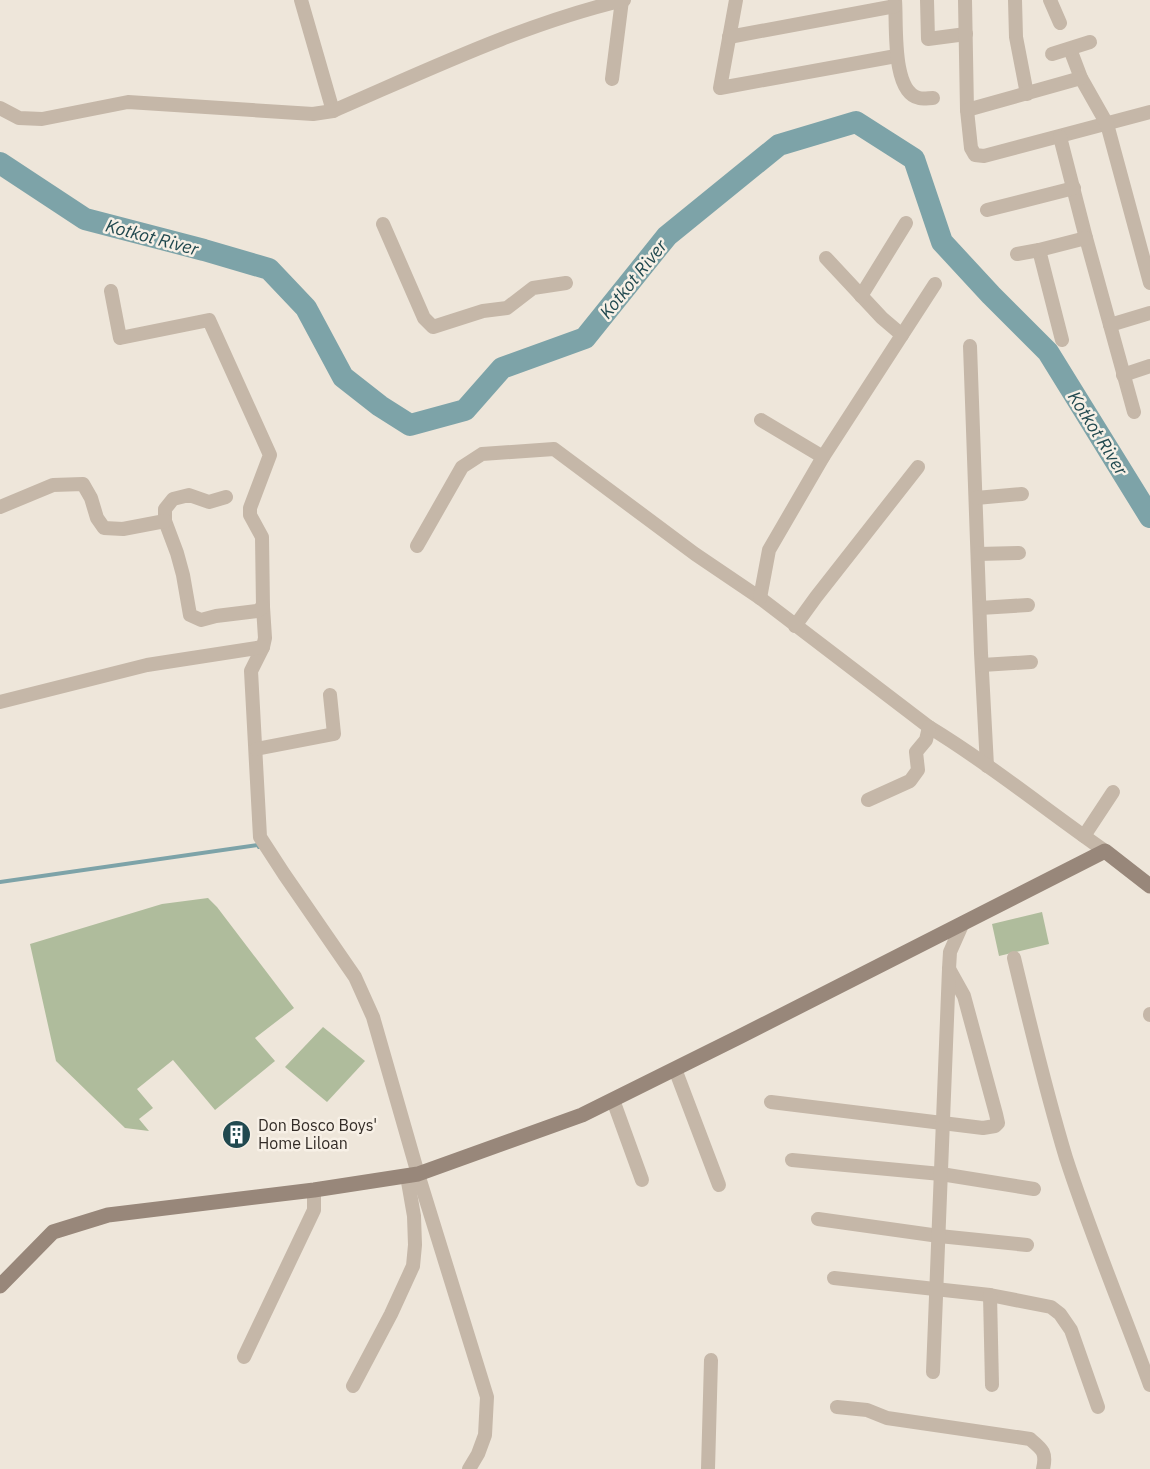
<svg xmlns="http://www.w3.org/2000/svg" width="1150" height="1469" viewBox="0 0 1150 1469" font-family="'IBM Plex Sans',sans-serif">
  <rect width="100%" height="100%" fill="#eee6da"/>
  <!-- green -->
  <g fill="#afbc9c">
    <path d="M208 898 217 907 294 1008 255 1038 275 1061 215 1110 173 1060 137 1089 153 1108 139 1119 149 1131 125 1128 56 1061 30 944 162 904Z"/>
    <path d="M1042 912 1049 944 999 956 992 924Z"/>
    <path d="M323 1027 365 1061 327 1102 285 1067Z"/>
  </g>
  <g fill="none" stroke-linecap="round" stroke-linejoin="round">
    <!-- stream -->
    <path stroke="#7da3a8" stroke-width="4" d="M0 882 258 845 259 847"/>
    <!-- river -->
    <path stroke="#7da3a8" stroke-width="22" d="M0 163 85 219 204 250 269 269 306 308 343 377 380 406 410 425 465 410 502 368 585 338 667 236 779 145 856 122 914 159 942 242 991 295 1048 352 1150 517"/>
    <!-- street -->
    <g stroke="#c5b7a8" stroke-width="14">
      <path d="M301 0 333 111"/>
      <path d="M736 0 720 88 896 56"/>
      <path d="M895 0C897 22 891 92 919 98 923 99 929 98 933 98"/>
      <path d="M927 0 928 39 966 34"/>
      <path d="M965 0 967 110 971 148 975 155 984 156 1150 112"/>
      <path d="M1015 0 1016 37 1027 94"/>
      <path d="M1050 0 1060 23"/>
      <path d="M729 37 895 6"/>
      <path d="M1070 49 1081 78 1107 124 1150 283"/>
      <path d="M1052 54 1090 42"/>
      <path d="M612 79 622 0"/>
      <path d="M0 108 19 118 42 119 128 102 313 114 333 111C428 70 523 24 624 0"/>
      <path d="M967 110 1081 78"/>
      <path d="M1060 137 1086 238 1134 412"/>
      <path d="M987 210 1074 188"/>
      <path d="M383 224 424 318 433 327 483 311 507 308 533 288 566 283"/>
      <path d="M1039 250 1062 340"/>
      <path d="M1017 254 1039 250 1086 238"/>
      <path d="M826 258 882 318 902 335"/>
      <path d="M111 291 120 338 209 320 270 455 250 508V515L262 537 263 607 265 638 263 647 251 671 260 837 284 874 355 977 373 1017 418 1174 487 1397 485 1435 478 1454 469 1469"/>
      <path d="M861 296 906 223"/>
      <path d="M1110 325 1150 313"/>
      <path d="M970 346 981 653 987 766"/>
      <path d="M1123 375 1150 366"/>
      <path d="M761 420 823 457"/>
      <path d="M226 497 209 502 189 495 173 499 165 509V521L177 553 183 575 190 615 201 620 216 616 257 611 263 607"/>
      <path d="M976 498 1022 494"/>
      <path d="M0 507 53 485 83 484 91 498 97 518 104 528 123 529 165 521"/>
      <path d="M417 546 462 467 482 454 554 449 695 554 760 598 929 727C990 764 1046 810 1105 851"/>
      <path d="M978 554 1019 553"/>
      <path d="M760 598 769 550 823 457 935 284"/>
      <path d="M980 608 1028 605"/>
      <path d="M795 626 816 597 918 467"/>
      <path d="M982 665 1031 662"/>
      <path d="M0 702 147 665 263 647"/>
      <path d="M256 749 334 734 330 695"/>
      <path d="M868 800 910 781 918 770 916 752 926 740 929 727"/>
      <path d="M1084 836 1113 792"/>
      <path d="M1014 958C1030 1025 1046 1092 1066 1158 1091 1235 1122 1309 1150 1385"/>
      <path d="M1150 1015V1014"/>
      <path d="M675 1069 719 1185"/>
      <path d="M613 1100 642 1180"/>
      <path d="M771 1102 983 1128 995 1126 998 1123 996 1114 964 996 949 969"/>
      <path d="M792 1160 941 1174 1034 1189"/>
      <path d="M818 1219 939 1236 1027 1245"/>
      <path d="M834 1278 990 1295 1051 1307 1060 1314 1071 1330 1098 1407"/>
      <path d="M990 1295 992 1385"/>
      <path d="M244 1357 314 1210V1190"/>
      <path d="M933 1372 949 969 950 952 962 925"/>
      <path d="M353 1386 391 1314 413 1266 415 1245 414 1216 407 1176"/>
      <path d="M837 1407 867 1410 887 1418 1030 1439C1042 1449 1047 1452 1043 1469"/>
      <path d="M708 1469 711 1360"/>
    </g>
    <!-- secondary -->
    <path stroke="#98877a" stroke-width="15" d="M0 1286 53 1232 108 1215 314 1190 418 1174 582 1115 739 1037 1105 851 1150 886"/>
  </g>
  <!-- icons -->
  <defs>
    <symbol id="building-disc" viewBox="-11 -11 22 22"><circle r="9.5" fill="#21494f" stroke="#f7f0e6"/><path d="M-4-6H4V6H1V3H-1V6H-4ZM-2.5-4.3h1.7v1.8h-1.7ZM.8-4.3h1.7v1.8H.8ZM-2.5-1h1.7V.8h-1.7ZM.8-1h1.7V.8H.8Z" fill="#fff"/></symbol>
  </defs>
  <g fill-rule="evenodd">
    <use href="#building-disc" x="220" y="1118" width="33" height="33"/>
  </g>
  <g text-anchor="middle" dominant-baseline="central" stroke-width="5" stroke-linejoin="round" paint-order="stroke">
    <!-- poi labels -->
    <g font-size="16" fill="#332c27" stroke="#f7f0e6" text-anchor="start">
      <text x="258" y="1125">Don Bosco Boys'<tspan x="258" dy="18">Home Liloan</tspan></text>
    </g>
    <!-- water labels -->
    <g font-size="18" font-style="italic" fill="#21494f" stroke="#f7f0e6">
      <text transform="translate(152 237) rotate(15)">Kotkot River</text>
      <text transform="translate(633 279) rotate(-51)">Kotkot River</text>
      <text transform="translate(1098 433) rotate(58)">Kotkot River</text>
    </g>
  </g>
</svg>
